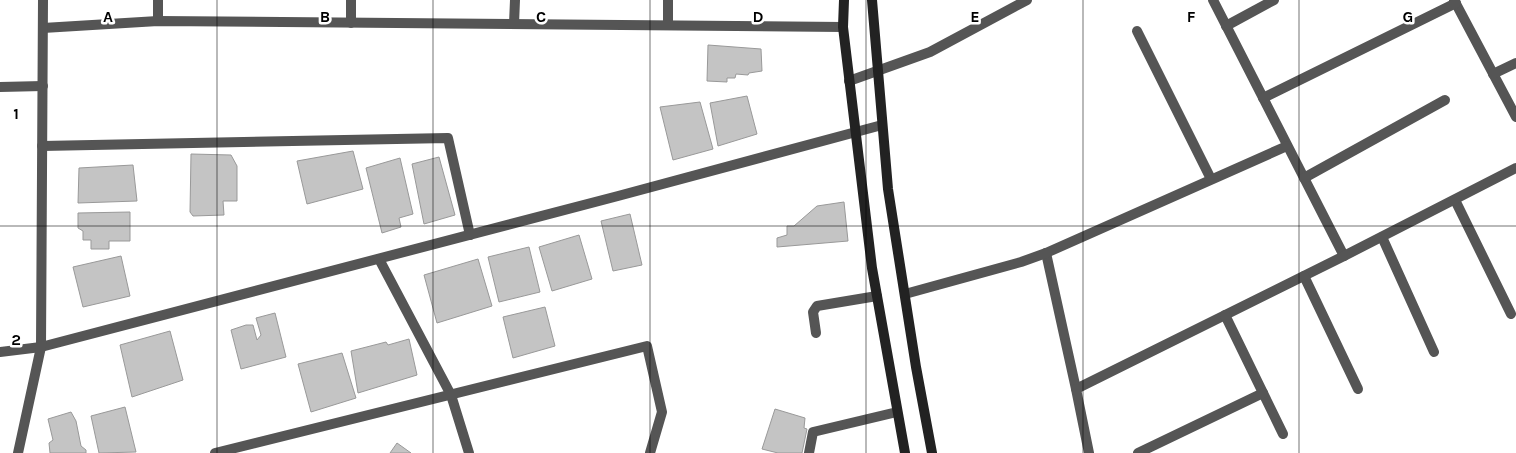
<svg xmlns="http://www.w3.org/2000/svg" width="1516" height="453" viewBox="0 0 1516 453" font-family="Karla,sans-serif">
  <rect width="100%" height="100%" fill="#fff"/>
  <!-- building -->
  <g fill="#c4c4c4" stroke="#999">
    <path d="M708 45 761 49 762 71 749 73 748 75 736 74 735 78H727V82L707 81Z"/>
    <path d="M747 96 757 134 718 146 710 103Z"/>
    <path d="M700 102 713 149 673 160 660 107Z"/>
    <path d="M353 151 363 189 307 204 297 161Z"/>
    <path d="M191 154 231 155 237 166V201H223L224 215 193 216 190 212Z"/>
    <path d="M439 157 455 215 424 224 412 164Z"/>
    <path d="M400 158 413 214 399 218 401 227 382 233 366 168Z"/>
    <path d="M133 165 137 201 78 203 79 168Z"/>
    <path d="M844 202 848 241 777 247V238L787 235V226H794L817 206Z"/>
    <path d="M130 212V241H109V249H91V240H83V231L78 228V213Z"/>
    <path d="M630 214 642 265 613 271 601 221Z"/>
    <path d="M579 235 592 279 552 291 539 247Z"/>
    <path d="M529 247 540 292 499 302 488 257Z"/>
    <path d="M121 256 130 296 83 307 73 267Z"/>
    <path d="M478 259 492 306 437 323 424 275Z"/>
    <path d="M545 307 555 346 513 358 503 317Z"/>
    <path d="M275 313 286 357 241 369 231 330 246 325H253L257 340 261 335 256 318Z"/>
    <path d="M170 331 183 380 132 397 120 345Z"/>
    <path d="M409 339 417 375 358 393 351 351 386 342 388 345Z"/>
    <path d="M342 353 356 398 311 412 298 364Z"/>
    <path d="M125 407 136 452 99 453 91 416Z"/>
    <path d="M775 409 805 418 804 428 807 429 802 453H778L762 449Z"/>
    <path d="M71 412 76 421 81 446 86 450V453H50L49 443 53 440 48 419Z"/>
    <path d="M397 443 411 453H390Z"/>
  </g>
  <g fill="none" stroke-linecap="round" stroke-linejoin="round">
    <!-- street -->
    <g stroke="#555" stroke-width="10">
      <path d="M158 0V21"/>
      <path d="M351 0V23"/>
      <path d="M1213 0 1344 256"/>
      <path d="M1454 0 1516 117"/>
      <path d="M514 24 515 0"/>
      <path d="M668 25V0"/>
      <path d="M1226 26 1274 0"/>
      <path d="M43 28 158 21 843 27"/>
      <path d="M1137 31 1211 179"/>
      <path d="M1493 74 1516 63"/>
      <path d="M849 81 930 52 1027 0"/>
      <path d="M0 87 43 86"/>
      <path d="M1263 98 1456 3"/>
      <path d="M42 146 448 138 470 235"/>
      <path d="M1304 178 1445 100"/>
      <path d="M1455 200 1511 314"/>
      <path d="M1382 237 1434 352"/>
      <path d="M1046 253 1076 389 1344 256 1516 168"/>
      <path d="M379 259 451 395 469 453"/>
      <path d="M1304 276 1358 389"/>
      <path d="M905 294 1021 262 1046 253 1287 146"/>
      <path d="M1225 315 1283 434"/>
      <path d="M816 333 813 312 817 306 877 296"/>
      <path d="M0 352 41 347 618 196 882 125"/>
      <path d="M1076 389 1089 453"/>
      <path d="M18 453 41 347 43 0"/>
      <path d="M215 453 647 346 662 412 650 453"/>
      <path d="M809 453 813 432 897 412"/>
      <path d="M1138 453 1263 393"/>
    </g>
    <!-- secondary -->
    <g stroke="#222" stroke-width="10">
      <path d="M844 0 843 27 872 268 905 453"/>
      <path d="M872 0 888 189 916 367 932 453"/>
    </g>
  </g>
  <!-- grid -->
  <path fill="none" stroke="#000" stroke-width="1" stroke-opacity="0.55" d="M217 0V453M433 0V453M650 0V453M866 0V453M1083 0V453M1299 0V453M0 226H1516"/>
  <g font-size="16" text-anchor="middle" font-weight="bold" fill="#000" stroke="#fff" stroke-width="5" stroke-linejoin="round" paint-order="stroke">
    <text x="108" y="22">A</text>
    <text x="325" y="22">B</text>
    <text x="541" y="22">C</text>
    <text x="758" y="22">D</text>
    <text x="975" y="22">E</text>
    <text x="1191" y="22">F</text>
    <text x="1408" y="22">G</text>
    <text x="16" y="119">1</text>
    <text x="16" y="345">2</text>
  </g>
</svg>
